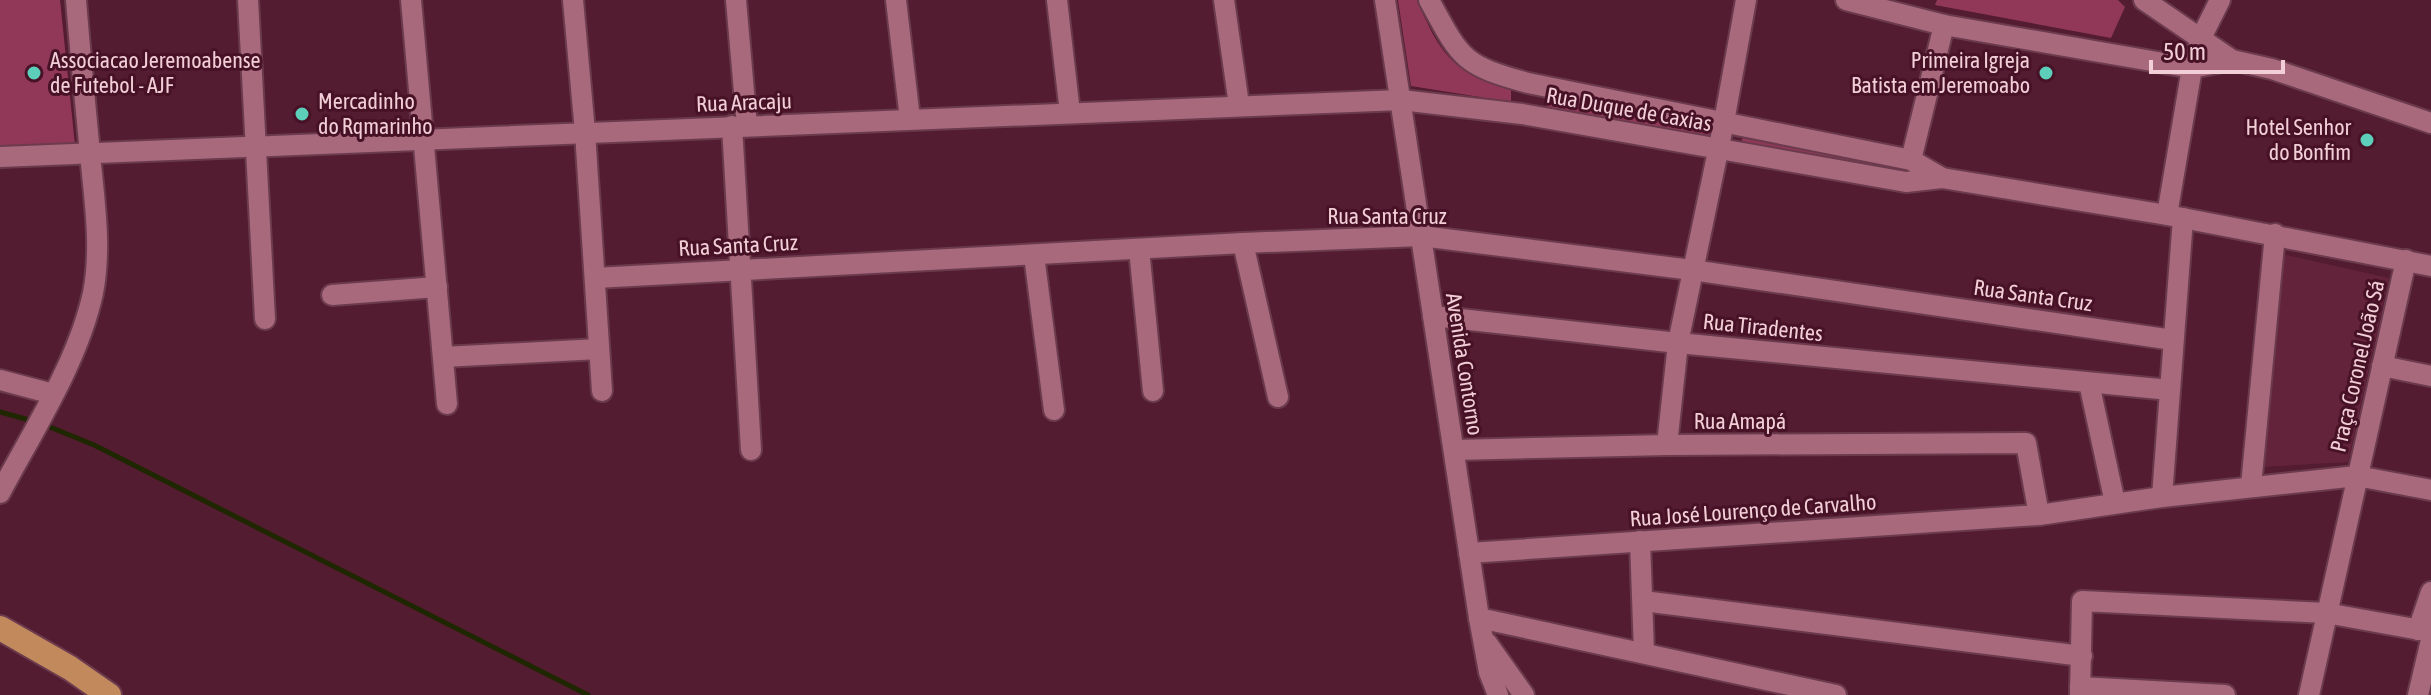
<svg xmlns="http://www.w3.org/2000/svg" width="2431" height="695" viewBox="0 0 2431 695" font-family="'Asap Condensed',sans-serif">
  <rect width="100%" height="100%" fill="#531c30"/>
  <!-- built -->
  <path fill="#63243b" d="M2282 254 2389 278 2348 462 2262 467Z"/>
  <!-- green -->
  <g fill="#913858">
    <path d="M0 0H60L75 145 0 146Z"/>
    <path d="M1398 0H1417C1441 56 1451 70 1511 90V102L1411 86Z"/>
    <path d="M1937 0H2118L2125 7 2111 38 1935 5Z"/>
    <path d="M1548 97 1715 128 1713 137 1546 107Z"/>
    <path d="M1743 134 1905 165 1903 174 1741 144Z"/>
  </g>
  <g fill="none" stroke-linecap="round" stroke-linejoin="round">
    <!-- stream -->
    <g stroke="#1f2700" stroke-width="5">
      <path d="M0 412 36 422"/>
      <path d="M45 425 94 445 588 695"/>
    </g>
    <defs>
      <g id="minor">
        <path d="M248 0 265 319"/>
        <path d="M411 0 447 404"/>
        <path d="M573 0 585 132 602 391"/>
        <path d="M736 0 747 126"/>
        <path d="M896 0 910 119"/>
        <path d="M1057 0 1070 113"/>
        <path d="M1224 0 1239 105"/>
        <path d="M1385 0 1479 618 1489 672 1498 695"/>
        <path d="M1429 0C1461 59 1462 65 1528 83L1911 160 1942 178"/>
        <path d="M1846 0 1944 25 2192 68 2232 60"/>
        <path d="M2144 0 2232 60 2272 69 2431 123"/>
        <path d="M732 126 751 450"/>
        <path d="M0 157 1401 100 1522 114 1906 182 1942 178 2167 215 2431 266"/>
        <path d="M1911 160 1944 25"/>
        <path d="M2167 215 2192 68 2201 38 2220 0"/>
        <path d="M1243 243 1278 397"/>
        <path d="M1139 249 1153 391"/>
        <path d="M1034 255 1054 410"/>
        <path d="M595 278 1243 243 1421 236 1692 270 2173 340"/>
        <path d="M332 295 437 287"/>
        <path d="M1433 316 1678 343 2170 390"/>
        <path d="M443 357 599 349"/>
        <path d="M2382 366 2431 376"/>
        <path d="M0 380 53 394"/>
        <path d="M2089 383 2115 503"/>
        <path d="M1667 445 1678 343 1724 122 1746 0"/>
        <path d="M1454 450 1667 445 2026 443 2039 515"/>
        <path d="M2251 486 2275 234"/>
        <path d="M0 493C33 431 78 362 93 293 102 247 94 199 90 153 85 102 80 51 76 0"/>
        <path d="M2162 497 2183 218"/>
        <path d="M1640 541 1644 652"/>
        <path d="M1469 553 2039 515 2162 497 2357 476 2431 490"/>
        <path d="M1643 601 2082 656"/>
        <path d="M1479 618 1836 695"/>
        <path d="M2418 630 2431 592"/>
        <path d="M1487 643 1524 695"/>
        <path d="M2080 687 2225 695"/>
        <path d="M2080 695 2082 601 2326 613 2431 632"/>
        <path d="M2309 695 2406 260"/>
        <path d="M2418 695 2431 640"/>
      </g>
      <path id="highway" d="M0 628 70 668 109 695"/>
    </defs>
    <!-- minor casing -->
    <use href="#minor" stroke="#6b3b4d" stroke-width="24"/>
    <!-- highway casing -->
    <use href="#highway" stroke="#6b3b4d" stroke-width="28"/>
    <!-- minor -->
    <use href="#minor" stroke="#a8697d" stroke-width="20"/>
    <!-- highway -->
    <use href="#highway" stroke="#c28a5c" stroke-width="24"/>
  </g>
  <!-- markers -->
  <g fill="#5cceba" stroke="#471126" stroke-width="3">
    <circle cx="34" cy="73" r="8"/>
    <circle cx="2046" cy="73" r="8"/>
    <circle cx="302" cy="114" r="8"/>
    <circle cx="2367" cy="140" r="8"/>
  </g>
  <g text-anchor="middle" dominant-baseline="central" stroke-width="6" stroke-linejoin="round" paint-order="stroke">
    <!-- poi labels -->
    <g font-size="22" fill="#f2ced7" stroke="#471126" text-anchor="start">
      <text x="50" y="60">Associacao Jeremoabense<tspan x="50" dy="25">de Futebol - AJF</tspan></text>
      <text x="2030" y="60" text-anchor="end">Primeira Igreja<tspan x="2030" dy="25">Batista em Jeremoabo</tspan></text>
      <text x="318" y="101">Mercadinho<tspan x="318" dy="25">do Rqmarinho</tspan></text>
      <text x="2351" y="127" text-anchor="end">Hotel Senhor<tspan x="2351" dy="25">do Bonfim</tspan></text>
    </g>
    <!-- street labels -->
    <g font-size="22" fill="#f2ced7" stroke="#471126">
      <text transform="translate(744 102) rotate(-2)">Rua Aracaju</text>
      <text transform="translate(1629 109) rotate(10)">Rua Duque de Caxias</text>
      <text x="1387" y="216">Rua Santa Cruz</text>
      <text transform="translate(738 245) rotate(-3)">Rua Santa Cruz</text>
      <text transform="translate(2033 295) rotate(8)">Rua Santa Cruz</text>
      <text transform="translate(1763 327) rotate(6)">Rua Tiradentes</text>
      <text transform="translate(1465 364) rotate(81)">Avenida Contorno</text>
      <text transform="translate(2357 366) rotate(-77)">Praça Coronel João Sá</text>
      <text x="1740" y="421">Rua Amapá</text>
      <text transform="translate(1753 510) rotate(-4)">Rua José Lourenço de Carvalho</text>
    </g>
  </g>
  <!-- scale -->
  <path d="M2151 60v12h132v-12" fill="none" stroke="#f2ced7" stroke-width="4"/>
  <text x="2163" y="60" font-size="24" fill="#f2ced7" stroke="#471126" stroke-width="6" paint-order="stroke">50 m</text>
</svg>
